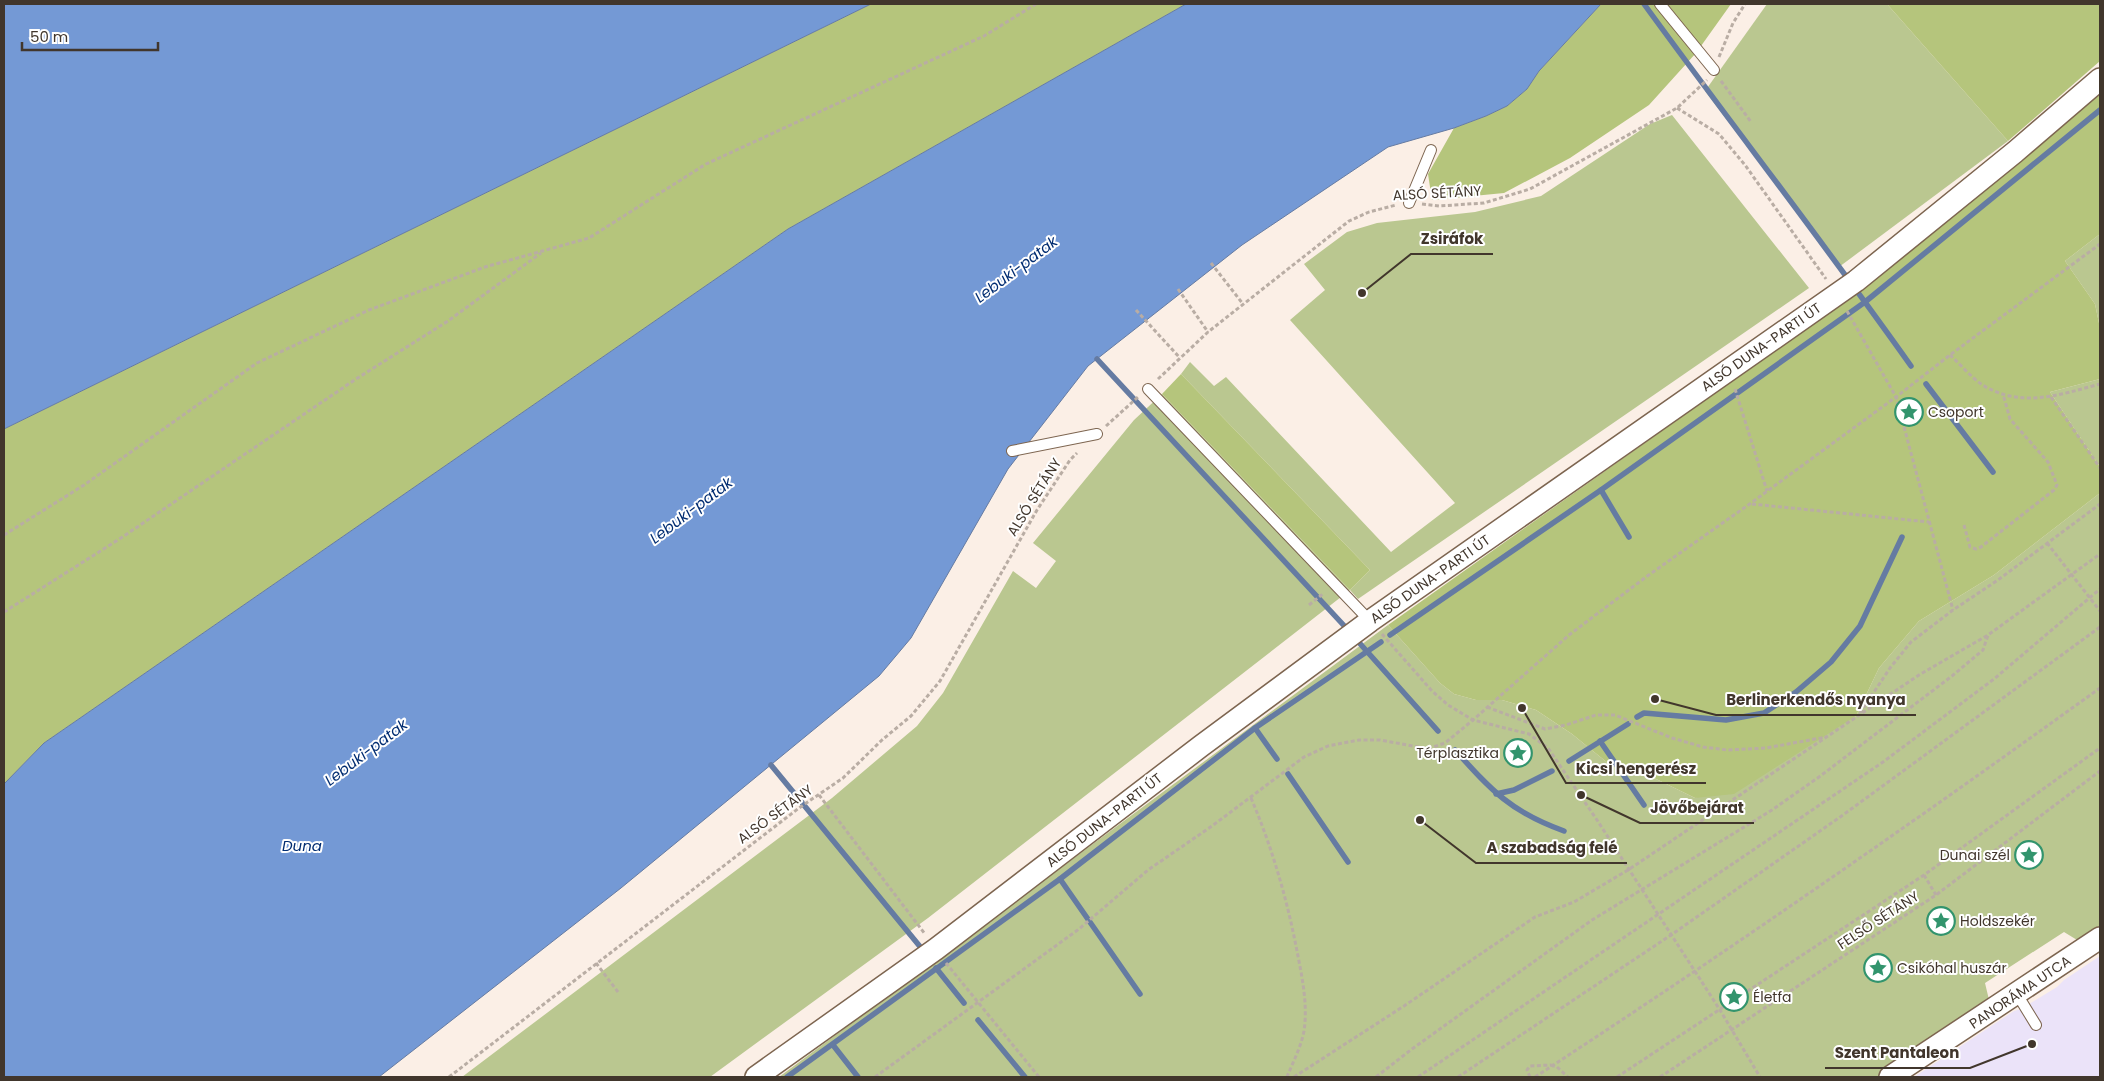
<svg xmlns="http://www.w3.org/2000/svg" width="2104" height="1081" viewBox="0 0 2104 1081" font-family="Poppins,sans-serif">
  <rect width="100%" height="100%" fill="#fbefe6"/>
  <!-- medical -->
  <path fill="#ebe3f9" d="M2100 956V1077H1914L2014 1011 2021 1009 2057 987 2064 980Z"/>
  <!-- green -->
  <g fill="#bac790">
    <path d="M1767 4H1887L2008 141 1839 267 1705 91Z"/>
    <path d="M1672 115 1809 288 1358 599 1350 590 928 918 710 1077H462L832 798 917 726 943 693 1013 571 1036 588 1056 561 1033 543 1134 420 1162 394 1350 590 1370 570 1181 374 1190 362 1214 386 1226 377 1391 552 1455 503 1290 320 1325 290 1304 264 1347 232 1377 223 1475 212 1541 196 1650 124Z"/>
    <path d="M2100 234V328L2095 304 2065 261Z"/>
    <path d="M2100 379V467L2050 392Z"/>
    <path d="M2100 493V929L2082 943 2064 932 1985 983 1990 1004 1879 1077H779L1388 625 1440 683 1454 694 1476 700H1502L1536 710 1572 734 1609 764 1650 776 1695 798 1856 716 1879 668 1919 621 1994 575Z"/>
  </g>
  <!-- forest -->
  <g fill="#b5c57c">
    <path d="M871 4H1186L788 229 44 743 4 784V429Z"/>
    <path d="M1601 4H1731L1696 53 1649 105 1570 158 1504 193 1432 200 1428 174 1454 128 1486 116 1507 106 1527 89 1539 71Z"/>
    <path d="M1887 4H2100V61L2008 141Z"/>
    <path d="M2100 93V234L2065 261 2095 304 2100 328V379L2050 392 2100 467V493L1994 575 1919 621 1879 668 1856 716 1734 794 1695 798 1650 776 1609 764 1572 734 1536 710 1502 700H1476L1454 694 1440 683 1388 625 1825 315Z"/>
    <path d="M1181 374 1370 570 1350 590 1162 394Z"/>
  </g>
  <!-- water -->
  <g fill="#7499d5" stroke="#657ba2">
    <path d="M4 4H871L4 429Z"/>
    <path d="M1186 4H1601L1539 71 1527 89 1507 106 1486 116 1454 128 1388 147 1242 245 1088 366 1008 469 911 638 879 676 621 888 379 1077H4V784L44 743 788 229Z"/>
  </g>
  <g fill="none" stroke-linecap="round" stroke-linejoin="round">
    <!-- stream -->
    <g stroke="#657ba2" stroke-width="5.5">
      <path d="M1644 4C1732 125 1824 243 1911 366"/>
      <path d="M1097 359 1349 631"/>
      <path d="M1926 384 1993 472"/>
      <path d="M1601 490 1629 537"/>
      <path d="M1390 635 1601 490 1865 302 2100 110"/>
      <path d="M1355 638 1438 731"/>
      <path d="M1637 717 1644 713 1726 720 1764 713 1796 692 1831 662 1860 626 1902 537"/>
      <path d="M1255 728 1277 759"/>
      <path d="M1600 741 1644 805"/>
      <path d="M1455 750C1492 791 1511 812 1564 831"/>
      <path d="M1569 761 1628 724"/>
      <path d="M771 765 922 949"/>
      <path d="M1288 774 1348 862"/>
      <path d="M1496 794 1514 790 1552 771"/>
      <path d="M1060 879 1140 994"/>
      <path d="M936 968 964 1003"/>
      <path d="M978 1020 1025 1077"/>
      <path d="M833 1045 858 1077"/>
      <path d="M787 1077 1060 879 1255 728 1381 642"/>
    </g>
    <defs>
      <g id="lane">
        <path d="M1660 4 1714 70"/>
        <path d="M1409 203 1431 150"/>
        <path d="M1148 389 1370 621"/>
        <path d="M1012 451 1097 434"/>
        <path d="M2017 994 2036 1025"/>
      </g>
      <g id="street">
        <path d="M756 1077 936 949 1201 746 1370 621 1856 281 2015 152 2100 79"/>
        <path d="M1890 1077 2100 938"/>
      </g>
    </defs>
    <!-- lane casing -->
    <use href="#lane" stroke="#7d6550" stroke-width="12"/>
    <!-- street casing -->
    <use href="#street" stroke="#7d6550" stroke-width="24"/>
    <!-- path -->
    <g stroke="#b9ada4" stroke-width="3" stroke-dasharray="4 2.5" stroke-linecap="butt">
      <path d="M1719 57 1733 23 1745 4"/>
      <path d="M1721 81 1751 122"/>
      <path d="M1677 108 1719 134 1745 165 1826 279"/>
      <path d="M1422 204 1439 206 1484 203 1530 189 1677 108 1707 80"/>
      <path d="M1211 263 1243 304"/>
      <path d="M1178 289 1208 332"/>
      <path d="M1136 310 1180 358"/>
      <path d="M1847 311 1896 397 1953 610"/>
      <path d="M1950 355C1960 364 1970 376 1981 384 2020 409 2059 395 2100 384"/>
      <path d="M1158 379 1208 332 1349 221 1369 212 1396 205"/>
      <path d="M1735 389 1767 491"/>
      <path d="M2051 397 2100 468"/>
      <path d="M1106 426 1138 397"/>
      <path d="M1752 504 1929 522"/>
      <path d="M1964 525 1970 547 1976 549 1981 547 2054 490 2057 485 2048 462 2010 419 2003 394"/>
      <path d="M4 535 84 485 257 363 369 310 485 267 589 238 706 164 984 36 1036 4"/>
      <path d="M2047 543 2100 611"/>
      <path d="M1309 605 1324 593"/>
      <path d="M4 612 121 538 356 379 448 321 541 253"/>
      <path d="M1382 634 1432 691 1448 705 1473 720 1529 734 1548 748 1597 820 1720 1010 1760 1077"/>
      <path d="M1487 707 1545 729 1566 725 1596 715H1615L1672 738 1703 747 1727 750 1766 748 1826 737"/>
      <path d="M1860 713 1890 668 1911 642 1953 610 1998 580 2100 504"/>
      <path d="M819 795 925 934"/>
      <path d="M1251 798C1272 847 1287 899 1297 951 1302 977 1308 1004 1304 1031 1301 1047 1293 1062 1287 1077"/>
      <path d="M1924 875 1936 895"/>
      <path d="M596 963 618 992"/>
      <path d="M946 963 1039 1077"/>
      <path d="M1557 1067 1568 1077"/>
      <path d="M449 1077 799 808 843 778 882 740 911 716 940 681 1037 510 1070 460 1077 453"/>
      <path d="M875 1077 1079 929 1148 870 1212 826 1304 757 1328 746 1359 740H1380L1424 748 1433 747 1445 743 1473 720 1569 635 1646 577 1751 503 1896 397 1950 355 2100 244"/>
      <path d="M1294 1077 1404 1006 1535 917 1574 902 1628 870 1919 675 1988 635 2100 554"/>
      <path d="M1376 1077 1412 1049 1592 920 1772 810 1819 777 1952 676 1983 650 1988 635"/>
      <path d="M1418 1077 1883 762 1994 679 2100 589"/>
      <path d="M1458 1077 1671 935 1843 815 2100 627"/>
      <path d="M1530 1077 1527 1070 1530 1066 1551 1065"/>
      <path d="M1535 1077C1727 952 1914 822 2100 688"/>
      <path d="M1617 1077 1924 875 2100 748"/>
      <path d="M1660 1077 1936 895 2100 771"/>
    </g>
    <!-- lane -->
    <use href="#lane" stroke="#fff" stroke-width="10"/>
    <!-- street -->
    <use href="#street" stroke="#fff" stroke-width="21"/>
    <!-- path-bridge -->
    <path stroke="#b9ada4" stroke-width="3" stroke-dasharray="4 2.5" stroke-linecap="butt" d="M1551 1065 1557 1067"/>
  </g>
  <!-- icons -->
  <defs>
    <symbol id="sight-ring" viewBox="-11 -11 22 22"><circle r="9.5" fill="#fff" stroke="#32946d" stroke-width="1.5"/><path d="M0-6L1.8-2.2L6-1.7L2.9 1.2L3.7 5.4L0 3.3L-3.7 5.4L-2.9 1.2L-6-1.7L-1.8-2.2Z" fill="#32946d"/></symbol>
  </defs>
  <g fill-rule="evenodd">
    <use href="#sight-ring" x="1893" y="396" width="32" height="32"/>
    <use href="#sight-ring" x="1502" y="737" width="32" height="32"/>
    <use href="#sight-ring" x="2013" y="839" width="32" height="32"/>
    <use href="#sight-ring" x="1925" y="905" width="32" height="32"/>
    <use href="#sight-ring" x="1862" y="952" width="32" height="32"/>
    <use href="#sight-ring" x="1718" y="981" width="32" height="32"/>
  </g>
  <g text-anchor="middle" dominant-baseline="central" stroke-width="4" stroke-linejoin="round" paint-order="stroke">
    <!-- street labels -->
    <g font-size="14" fill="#41362c" stroke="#fff">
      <text transform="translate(1437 193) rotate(-3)">ALSÓ SÉTÁNY</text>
      <text transform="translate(1761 347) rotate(-35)">ALSÓ DUNA-PARTI ÚT</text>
      <text transform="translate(1034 497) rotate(-58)">ALSÓ SÉTÁNY</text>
      <text transform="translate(1430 579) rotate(-35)">ALSÓ DUNA-PARTI ÚT</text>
      <text transform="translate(775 814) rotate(-36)">ALSÓ SÉTÁNY</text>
      <text transform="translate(1104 820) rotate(-38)">ALSÓ DUNA-PARTI ÚT</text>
      <text transform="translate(1878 920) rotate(-33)">FELSŐ SÉTÁNY</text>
      <text transform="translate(2020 992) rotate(-34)">PANORÁMA UTCA</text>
    </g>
    <!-- poi labels -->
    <g font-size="14" fill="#41362c" stroke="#fff" text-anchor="start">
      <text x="1928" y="412">Csoport</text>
      <text x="1499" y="753" text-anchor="end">Térplasztika</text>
      <text x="2010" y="855" text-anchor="end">Dunai szél</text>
      <text x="1960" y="921">Holdszekér</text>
      <text x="1897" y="968">Csikóhal huszár</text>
      <text x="1753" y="997">Életfa</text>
    </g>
    <!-- water labels -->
    <g font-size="15" font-style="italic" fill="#002c71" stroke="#fff">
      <text transform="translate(1016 269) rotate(-37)">Lebuki-patak</text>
      <text transform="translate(691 510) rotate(-37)">Lebuki-patak</text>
      <text transform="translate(366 752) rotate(-37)">Lebuki-patak</text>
      <text x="302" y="845">Duna</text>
    </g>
  </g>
  <!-- callouts -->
  <path fill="none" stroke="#41362c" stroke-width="2" d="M1362 293L1411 254H1493M1655 699L1716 715H1916M1522 708L1566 783H1706M1581 795L1640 823H1754M1420 820L1476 863H1627M2032 1044L1970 1068H1825"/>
  <g fill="#41362c" stroke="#fff" stroke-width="2">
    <circle cx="1362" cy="293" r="5"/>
    <circle cx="1655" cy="699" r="5"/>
    <circle cx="1522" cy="708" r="5"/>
    <circle cx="1581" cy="795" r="5"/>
    <circle cx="1420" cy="820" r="5"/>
    <circle cx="2032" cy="1044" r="5"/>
  </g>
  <g font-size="15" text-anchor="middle" font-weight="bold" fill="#41362c" stroke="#fff" stroke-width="4" stroke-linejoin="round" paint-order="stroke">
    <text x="1452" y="244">Zsiráfok</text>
    <text x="1816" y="705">Berlinerkendős nyanya</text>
    <text x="1636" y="774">Kicsi hengerész</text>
    <text x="1697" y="813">Jövőbejárat</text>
    <text x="1552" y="853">A szabadság felé</text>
    <text x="1897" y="1058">Szent Pantaleon</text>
  </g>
  <!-- border -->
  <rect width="2104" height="1081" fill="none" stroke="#41362c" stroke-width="10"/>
  <!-- scale -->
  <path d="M22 42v8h136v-8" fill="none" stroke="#41362c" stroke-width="2.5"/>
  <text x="30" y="42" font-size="15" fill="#41362c" stroke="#ffffff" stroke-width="4" paint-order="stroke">50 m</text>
</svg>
